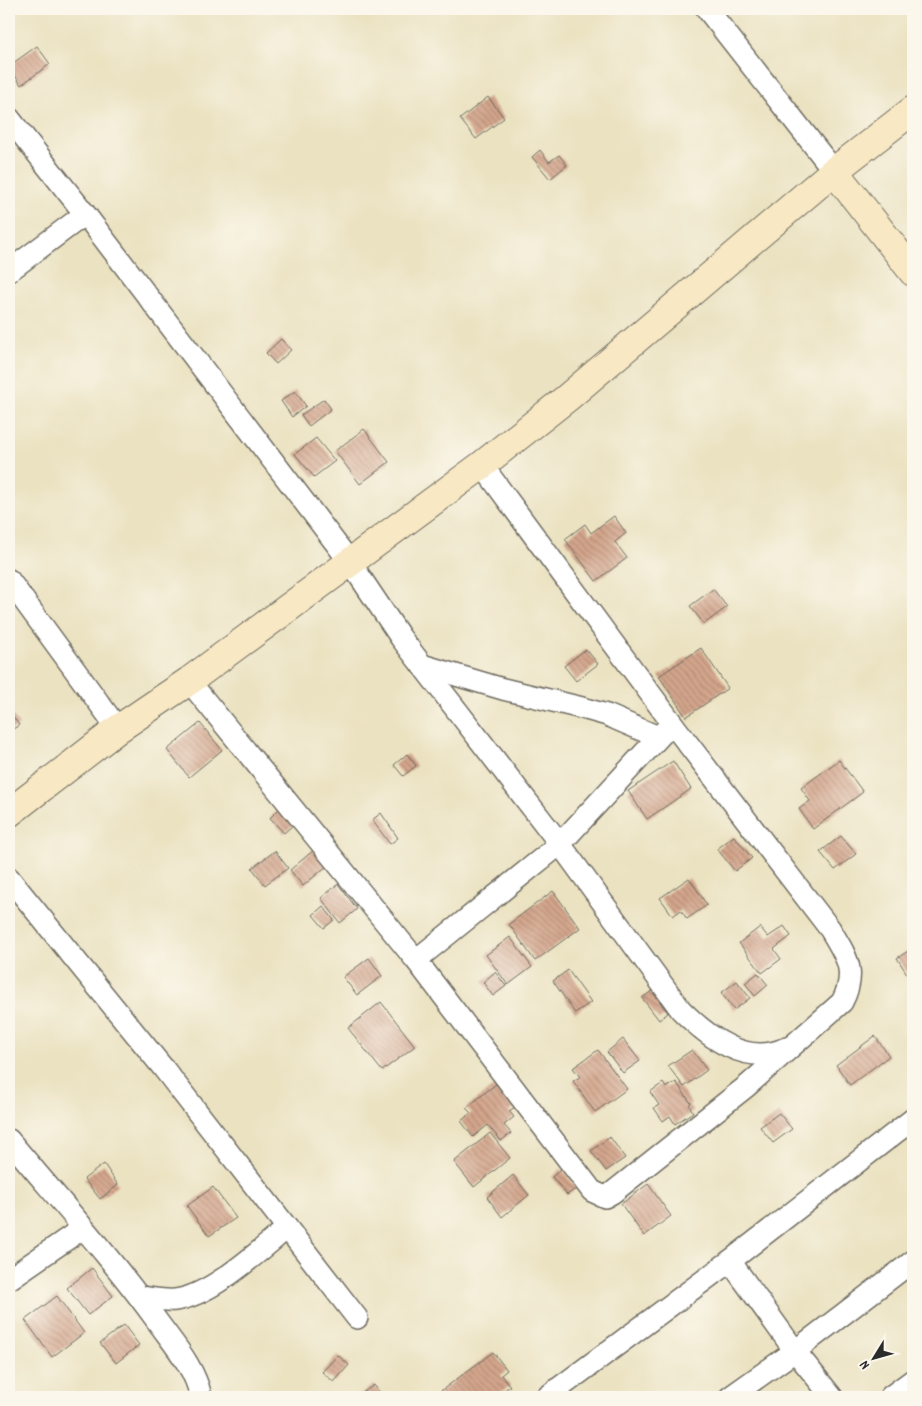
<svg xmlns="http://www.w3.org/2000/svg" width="922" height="1406" viewBox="0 0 922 1406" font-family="Dekko,sans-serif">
  <defs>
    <pattern id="building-back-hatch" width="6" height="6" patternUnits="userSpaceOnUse" patternTransform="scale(1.25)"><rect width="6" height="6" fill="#d4a68c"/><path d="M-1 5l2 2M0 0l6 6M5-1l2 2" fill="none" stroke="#ac8773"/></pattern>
  </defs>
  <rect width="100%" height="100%" fill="#fbf7ec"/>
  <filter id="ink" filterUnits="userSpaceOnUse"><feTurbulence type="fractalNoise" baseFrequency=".02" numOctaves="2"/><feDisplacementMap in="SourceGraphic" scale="10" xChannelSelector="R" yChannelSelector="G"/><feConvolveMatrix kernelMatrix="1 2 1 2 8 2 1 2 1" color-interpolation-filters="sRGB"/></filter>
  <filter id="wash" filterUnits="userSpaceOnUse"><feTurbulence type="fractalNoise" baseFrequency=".0096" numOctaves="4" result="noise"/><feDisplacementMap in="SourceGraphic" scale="20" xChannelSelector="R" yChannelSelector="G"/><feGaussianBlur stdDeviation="1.12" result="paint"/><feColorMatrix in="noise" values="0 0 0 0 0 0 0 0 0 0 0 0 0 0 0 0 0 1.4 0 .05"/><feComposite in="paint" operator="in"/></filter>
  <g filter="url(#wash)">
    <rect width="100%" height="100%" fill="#ebe2c1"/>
    <g id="blocks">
      <!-- building -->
      <g fill="url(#building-back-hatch)">
        <path d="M37 46 50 64 21 85 9 66Z"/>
        <path d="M488 97 504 118 476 139 460 119Z"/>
        <path d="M540 150 549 162 559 155 567 165 550 179 532 157Z"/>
        <path d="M281 339 291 350 276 364 266 353Z"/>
        <path d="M295 391 306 406 292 417 281 401Z"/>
        <path d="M324 399 331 409 309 426 301 415Z"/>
        <path d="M364 429 389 462 360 484 335 451Z"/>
        <path d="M316 438 335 461 314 477 295 454Z"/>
        <path d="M614 516 626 533 615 542 627 558 596 581 565 539 585 524 591 533Z"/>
        <path d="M713 589 727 607 704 624 690 606Z"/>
        <path d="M701 648 728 688 686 717 659 676Z"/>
        <path d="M586 649 598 664 576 681 564 666Z"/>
        <path d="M9 711 19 725 9 732Z"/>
        <path d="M200 723 222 750 189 777 167 750Z"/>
        <path d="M407 754 416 766 403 776 394 765Z"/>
        <path d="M839 760 863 792 813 829 799 809 810 801 801 788Z"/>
        <path d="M673 761 691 789 647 819 628 791Z"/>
        <path d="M279 809 293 825 284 833 270 818Z"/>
        <path d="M381 813 398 838 390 844 372 820Z"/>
        <path d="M734 836 752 858 735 871 717 849Z"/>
        <path d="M841 836 856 854 835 870 820 852Z"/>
        <path d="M315 849 328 865 303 886 290 870Z"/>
        <path d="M275 851 288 868 265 885 252 868Z"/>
        <path d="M689 878 707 905 687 919 681 910 673 916 660 898Z"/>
        <path d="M338 884 357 909 340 923 321 898Z"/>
        <path d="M553 891 580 928 535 961 509 924Z"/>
        <path d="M323 906 334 920 324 928 313 915Z"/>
        <path d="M784 926 791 936 774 949 781 959 762 973 739 943 760 927 768 937Z"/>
        <path d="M510 937 532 967 508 985 486 955Z"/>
        <path d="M913 948V974L909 977 897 958Z"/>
        <path d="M369 958 382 976 357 995 343 977Z"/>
        <path d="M568 970 591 1002 575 1013 553 981Z"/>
        <path d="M495 972 506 986 493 996 483 982Z"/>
        <path d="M758 973 768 985 755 996 745 983Z"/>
        <path d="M737 981 750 998 734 1010 721 993Z"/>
        <path d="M652 991 668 1013 659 1020 642 998Z"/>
        <path d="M381 1002 415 1046 382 1071 348 1028Z"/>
        <path d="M875 1036 889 1056 850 1085 836 1065Z"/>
        <path d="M623 1039 640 1061 623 1073 607 1052Z"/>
        <path d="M598 1050 627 1089 595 1112 573 1081 580 1077 573 1068Z"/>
        <path d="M692 1050 707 1070 684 1087 668 1066Z"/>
        <path d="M676 1082 691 1103 689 1105 693 1112 675 1124 670 1116 663 1121 654 1108 659 1105 650 1092 663 1083 666 1088Z"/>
        <path d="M496 1084 515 1107 509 1111 514 1117 504 1125 511 1133 501 1141 488 1125 473 1137 461 1121 471 1113 466 1108Z"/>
        <path d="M779 1113 792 1129 773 1143 760 1127Z"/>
        <path d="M490 1133 510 1158 474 1187 454 1162Z"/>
        <path d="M610 1137 625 1158 606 1171 591 1151Z"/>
        <path d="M104 1164 118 1185 100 1199 84 1179Z"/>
        <path d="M561 1169 577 1188 567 1195 552 1177Z"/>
        <path d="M513 1175 529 1195 502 1217 487 1197Z"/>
        <path d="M648 1184 671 1216 644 1236 621 1204Z"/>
        <path d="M213 1187 236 1218 209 1236 187 1206Z"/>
        <path d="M92 1268 113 1296 88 1315 67 1288Z"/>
        <path d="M57 1296 84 1333 52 1357 25 1320Z"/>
        <path d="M124 1325 139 1345 116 1363 100 1343Z"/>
        <path d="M493 1352 507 1370 501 1375 510 1386 495 1397H442L438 1393Z"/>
        <path d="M338 1355 349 1365 334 1382 322 1372Z"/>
        <path d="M374 1385 383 1397H356Z"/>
      </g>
    </g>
  </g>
  <g filter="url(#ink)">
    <use href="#blocks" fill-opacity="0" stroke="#6e6b60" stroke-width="1"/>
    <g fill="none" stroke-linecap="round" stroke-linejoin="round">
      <defs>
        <g id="street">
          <path d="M707 9 834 171"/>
          <path d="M9 118 85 214 350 562 401 638 560 844 681 1010C709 1038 747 1067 786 1048"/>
          <path d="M9 271 85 214"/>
          <path d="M9 580 118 729"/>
          <path d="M422 665 503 689 582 708 607 715 658 737"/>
          <path d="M189 681 416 960 592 1191 605 1197 612 1193 747 1086 842 1002C858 971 846 956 830 929L672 723 482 465"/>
          <path d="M9 878 164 1069 357 1318"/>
          <path d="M416 960 560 844 672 723"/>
          <path d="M9 1140C60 1201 114 1261 160 1325 177 1348 195 1369 201 1397"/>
          <path d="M730 1261 795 1351 832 1397"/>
          <path d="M9 1279 83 1228"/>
          <path d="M140 1297C151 1298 164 1301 175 1300 211 1296 259 1251 287 1228"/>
          <path d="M547 1397 730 1261 913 1119"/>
          <path d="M730 1397 795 1351 913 1261"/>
          <path d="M890 1397 913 1380"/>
        </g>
        <g id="secondary">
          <path d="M834 171 913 272"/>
          <path d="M9 813 118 729 189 681 482 465 567 398 834 171 913 110"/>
        </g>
      </defs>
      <!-- street casing -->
      <use href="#street" stroke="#6e6b60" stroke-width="24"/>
      <!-- secondary casing -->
      <use href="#secondary" stroke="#6e6b60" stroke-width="30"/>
      <!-- street -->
      <use href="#street" stroke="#fff" stroke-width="21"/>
      <!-- secondary -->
      <use href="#secondary" stroke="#f8e8c3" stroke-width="28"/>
    </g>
  </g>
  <!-- margin -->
  <rect width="922" height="1406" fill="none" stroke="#fbf7ec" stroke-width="30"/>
  <!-- north arrow -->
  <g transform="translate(874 1358) rotate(233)" stroke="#fbf7ec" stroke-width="4" paint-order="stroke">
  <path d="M0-4L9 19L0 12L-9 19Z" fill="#2b2b2b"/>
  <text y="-8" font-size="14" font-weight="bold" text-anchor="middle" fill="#2b2b2b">N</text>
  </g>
</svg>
